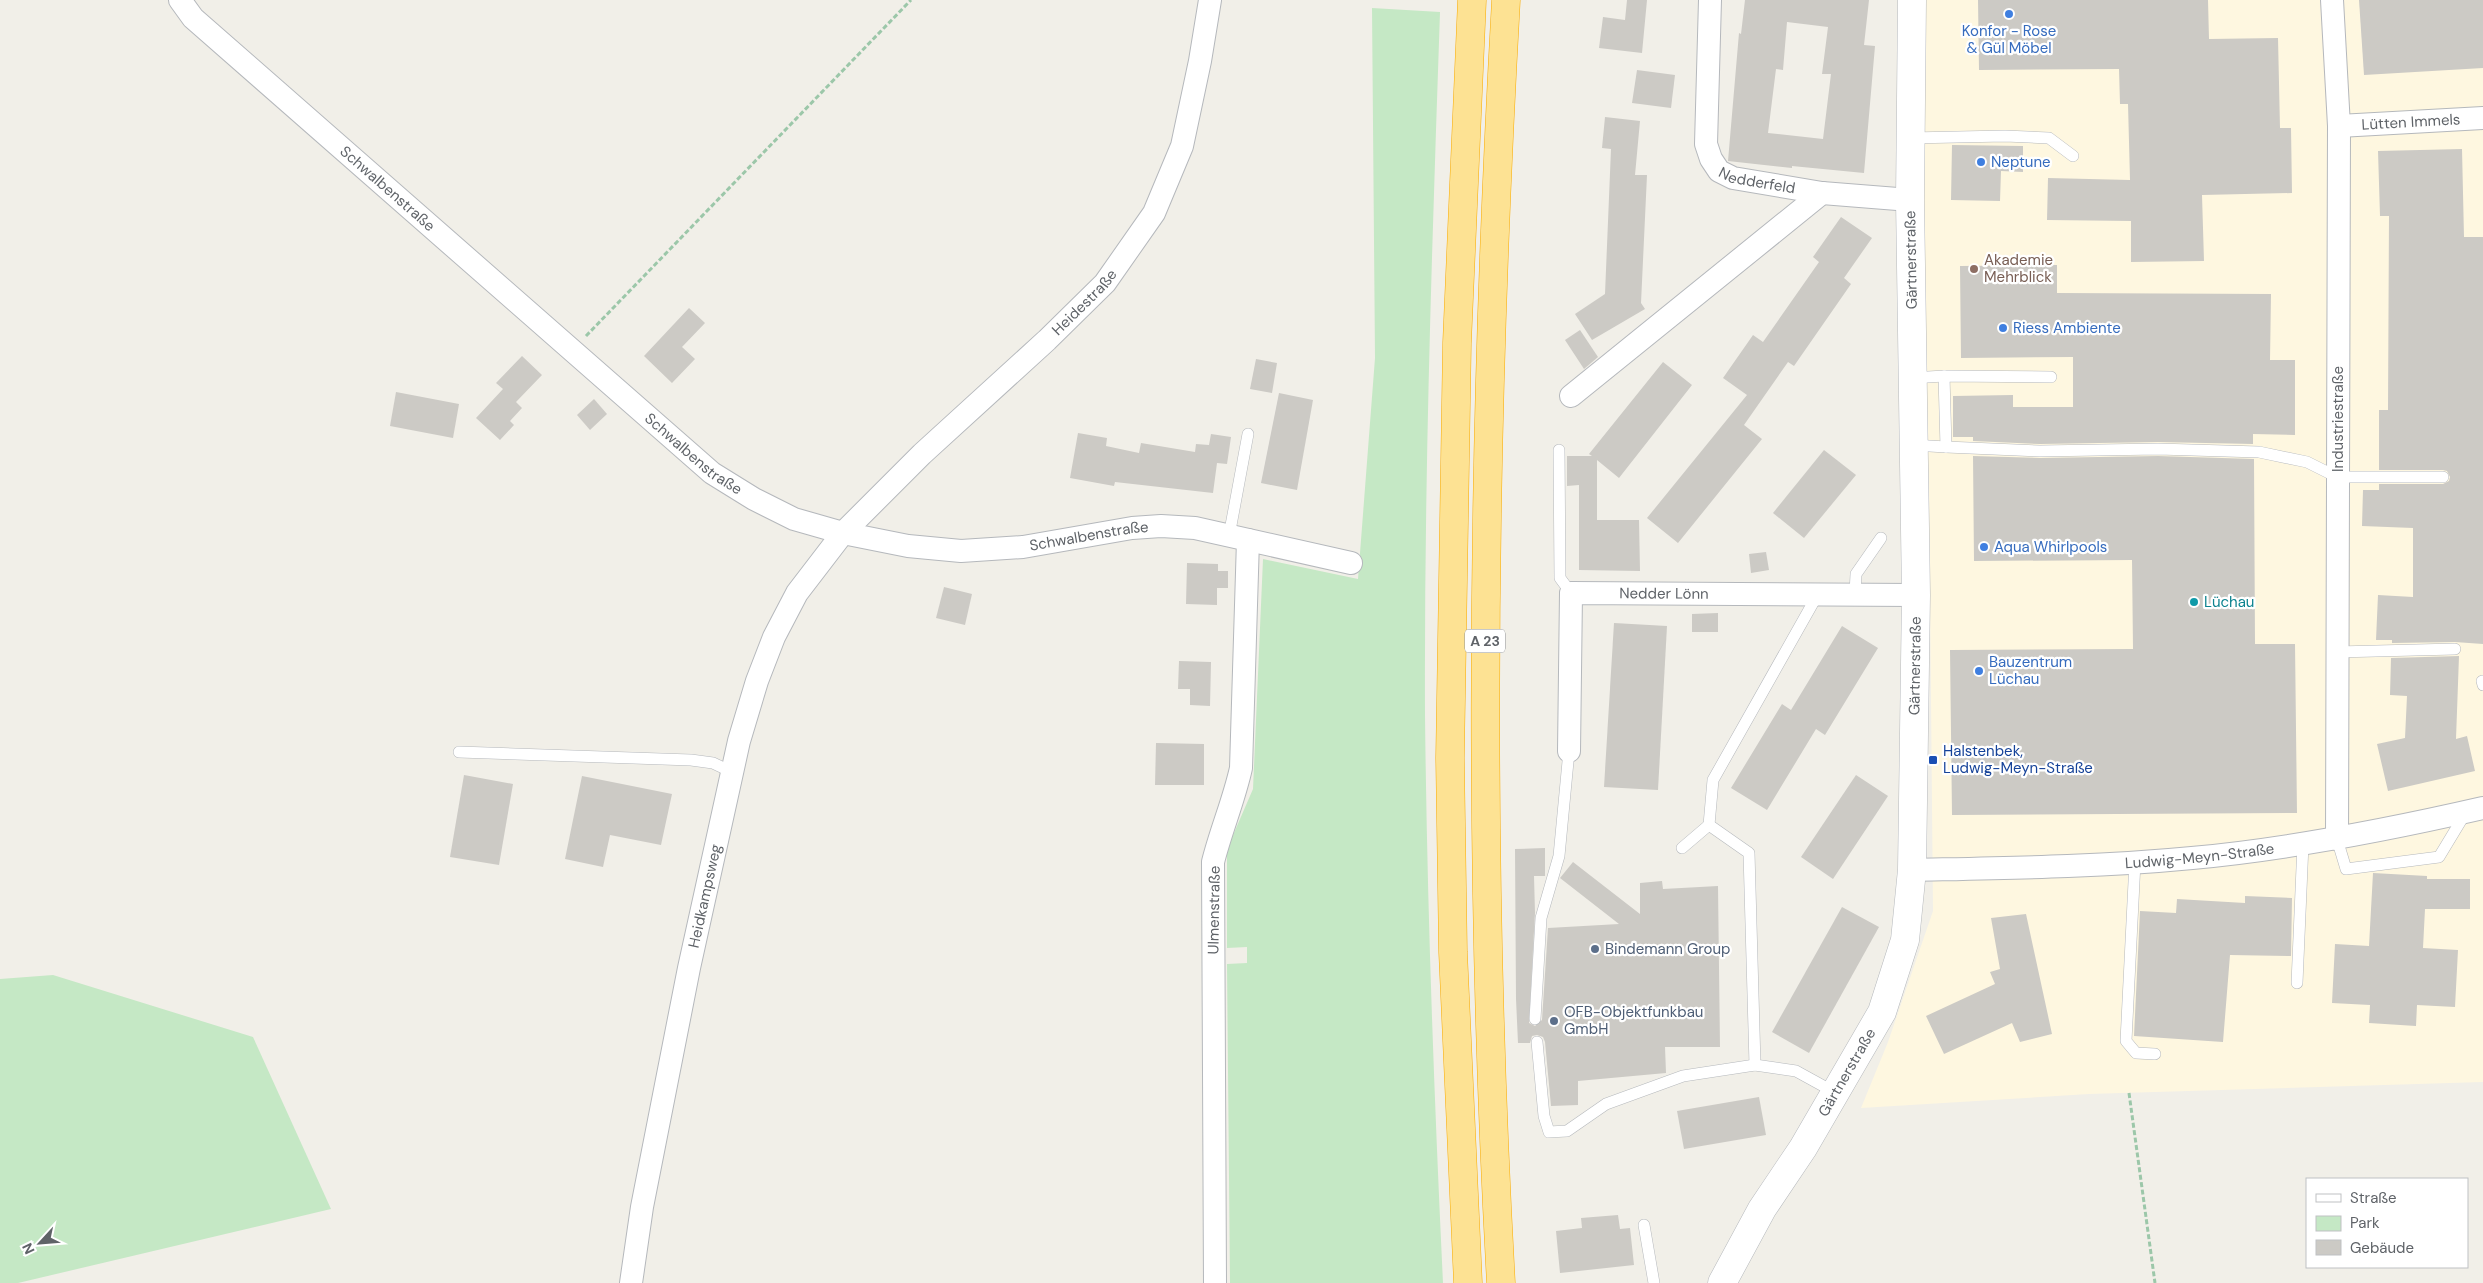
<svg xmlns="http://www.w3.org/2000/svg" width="2483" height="1283" viewBox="0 0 2483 1283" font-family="'DM Sans',sans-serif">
  <rect width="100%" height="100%" fill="#f1efe8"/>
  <!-- commercial -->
  <path fill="#fef7e0" d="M1917 0H2483V1082L2089 1094 1861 1108 1888 1042 1933 911 1929 488 1915 54Z"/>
  <!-- green -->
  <g fill="#c5e8c5">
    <path d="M1372 8 1440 12C1432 246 1424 480 1425 715 1427 904 1434 1094 1443 1283H1230L1227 964 1247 963V947L1227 948V849L1253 789 1263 559 1358 579 1375 358Z"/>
    <path d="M53 975 253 1037 331 1209 18 1283H0V979Z"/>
  </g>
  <!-- building -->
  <g fill="#cccac5" fill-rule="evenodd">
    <path d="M1627 0H1647L1642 53 1599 48 1603 17 1625 20Z"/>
    <path d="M1745 0H1869L1864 45 1875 46 1864 173 1792 166V168L1728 161 1739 33 1741 34ZM1787 22 1828 27 1822 74H1831L1823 139 1768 133 1776 69 1783 70Z"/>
    <path d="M1978 0H2208L2209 39 2278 38 2280 128H2291L2292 193 2202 195 2204 261 2131 262V221L2047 220 2048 178 2130 180 2128 104H2120L2119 69 1979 70Z"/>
    <path d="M2359 0H2483V68L2364 75Z"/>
    <path d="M1637 70 1675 75 1671 108 1632 103Z"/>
    <path d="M1605 117 1640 121 1635 175H1647L1641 303 1645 309 1592 340 1575 314 1605 294 1611 149 1602 148Z"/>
    <path d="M1952 145 2023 146V172L2001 171 2000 201 1951 200Z"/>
    <path d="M2462 149 2464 237H2483V644L2455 642 2392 643V640H2376L2378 595 2413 597V528L2362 526 2363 490H2379V484H2443L2449 481 2450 477 2447 471 2443 470H2379V410H2388L2389 216H2380L2378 151Z"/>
    <path d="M1841 217 1872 238 1844 278 1851 284 1794 366 1788 362 1744 425 1762 439 1678 543 1647 518 1747 395 1723 378 1753 335 1763 342 1819 262 1813 257Z"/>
    <path d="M2057 265V293L2271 294 2270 360H2295V435L2253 434V444L2158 442 2040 444 1973 441V437H1953V396L2013 395V407H2073V357L1961 358 1960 266Z"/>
    <path d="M689 308 705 323 682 347 695 359 672 383 644 356Z"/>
    <path d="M1580 330 1598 357 1584 369 1565 340Z"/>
    <path d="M522 356 542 375 516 402 522 408 510 421 514 425 500 440 476 418 503 389 496 383Z"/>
    <path d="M1256 359 1277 363 1272 393 1250 389Z"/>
    <path d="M1663 362 1692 385 1619 478 1597 460V520H1639L1640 571 1579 570V485L1567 486V456H1592L1589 454Z"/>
    <path d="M396 392 459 404 453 438 390 426Z"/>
    <path d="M1279 393 1313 400 1297 490 1261 483Z"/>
    <path d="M594 399 607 414 590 430 577 415Z"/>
    <path d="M1078 433 1107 438 1106 446 1139 453 1141 443 1195 452 1196 444 1209 445 1211 434 1231 437 1227 464 1217 463 1213 493 1115 482 1114 486 1070 478Z"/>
    <path d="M1824 450 1856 475 1804 538 1773 513Z"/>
    <path d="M1973 456 2040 458 2158 456 2254 459 2255 644H2295L2297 813 1952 815 1950 650 2133 649 2132 560 1974 561Z"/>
    <path d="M1766 552 1769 570 1751 573 1749 554Z"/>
    <path d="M1187 563 1218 564V571H1228V588H1217V605L1186 604Z"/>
    <path d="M944 587 972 594 965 625 936 618Z"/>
    <path d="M1718 613V632H1692V614Z"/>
    <path d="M1614 623 1667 626 1658 790 1604 787Z"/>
    <path d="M1842 626 1878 648 1825 735 1816 729 1767 810 1731 788 1782 704 1791 710Z"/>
    <path d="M2459 656 2456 739 2467 736 2475 771 2388 791 2377 744 2405 738 2407 696 2390 695 2391 658Z"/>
    <path d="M1179 661 1211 662 1210 706 1190 705V689H1178Z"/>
    <path d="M1156 743 1204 744V785H1155Z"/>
    <path d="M464 775 513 784 499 865 450 857Z"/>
    <path d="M1856 775 1888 796 1833 879 1801 857Z"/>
    <path d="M582 776 672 794 661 845 610 835 603 867 565 859Z"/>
    <path d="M1545 848V876H1534L1535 913 1529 1023 1535 1026 1542 1020 1548 928 1619 924 1560 878 1573 862 1640 914V883L1662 881 1663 889 1718 886 1720 1047H1665L1666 1073 1578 1081V1105L1551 1106 1545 1042 1543 1037 1537 1035 1532 1036 1530 1043H1518L1516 999 1515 849Z"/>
    <path d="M2373 873 2427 876V879H2470V909H2425L2423 948 2458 950 2455 1007 2417 1005 2416 1026 2369 1023 2370 1005 2332 1003 2335 944 2369 946Z"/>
    <path d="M2245 896 2292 898 2291 956 2230 955 2223 1042 2134 1036 2140 911 2176 913 2177 899 2245 903Z"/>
    <path d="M1842 907 1879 927 1809 1053 1772 1032Z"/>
    <path d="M2026 914 2052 1034 2020 1042 2012 1023 1944 1054 1926 1016 1995 984 1990 972 2000 969 1991 918Z"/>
    <path d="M1759 1097 1766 1135 1684 1149 1677 1111Z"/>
    <path d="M1618 1215 1620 1229 1630 1228 1634 1265 1560 1273 1556 1231 1582 1228 1581 1218Z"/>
  </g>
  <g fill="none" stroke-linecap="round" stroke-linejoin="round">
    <defs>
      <g id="service">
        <path d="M1910 138 2005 136 2049 138 2073 156"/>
        <path d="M2051 377 1944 376 1946 447 2040 451 2158 449 2259 452 2307 462 2337 477H2443"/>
        <path d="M1912 378 1944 376"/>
        <path d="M1913 445 1946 447"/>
        <path d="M1559 450 1560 578 1571 593"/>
        <path d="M1229 536 1248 434"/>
        <path d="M1855 594 1856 574 1881 538"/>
        <path d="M2337 652 2455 649"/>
        <path d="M2482 681 2483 685"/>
        <path d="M459 752 691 760 713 763 732 772"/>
        <path d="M1709 825 1713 780 1818 594"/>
        <path d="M2337 839 2346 869 2439 857 2465 814"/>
        <path d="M1682 848 1709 825 1749 853 1755 1065 1796 1071 1836 1093"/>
        <path d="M2135 862 2126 1041 2136 1053 2155 1054"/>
        <path d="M2297 983 2303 844"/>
        <path d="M1535 1019 1541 918 1559 856 1569 751"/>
        <path d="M1537 1042 1544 1116 1549 1132 1567 1131 1606 1104 1683 1076 1755 1065"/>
        <path d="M1644 1225 1654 1283"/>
      </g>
      <g id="minor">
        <path id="s1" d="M180 0 193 18 712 473 754 499 794 519 843 533 908 546 961 551 1023 547 1132 528 1161 526 1195 528 1351 563"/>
        <path id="s2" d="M1710 0 1706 144 1711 159 1719 171 1733 178 1822 193 1910 200"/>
        <path d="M2332 0 2339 126 2337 839"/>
        <path id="s3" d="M2339 126 2483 118"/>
        <path d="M1571 396 1822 193"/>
        <path id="s4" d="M1569 751 1571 593 1916 595"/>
        <path id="s5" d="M1912 870C2006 868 2099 867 2192 858 2290 849 2387 830 2483 808"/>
        <path id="s6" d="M631 1283 642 1207 689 968 739 741 757 681 774 637 797 593 843 533 922 454 1047 340 1105 283 1154 213 1182 146 1200 61 1210 0"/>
        <path d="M1215 1283 1213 862C1221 830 1234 800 1241 768L1248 540"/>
      </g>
      <g id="tertiary">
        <path id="s7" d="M1722 1283 1762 1209 1803 1148 1882 1012 1905 940 1912 870 1916 595 1910 200 1912 0"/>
      </g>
      <g id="motorway">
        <path d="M1468 1283 1453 952 1450 758 1457 343 1472 0"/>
        <path d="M1501 1283C1477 855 1482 427 1506 0"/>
      </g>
    </defs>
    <!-- service casing -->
    <use href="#service" stroke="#b5b8bc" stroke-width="12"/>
    <!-- minor casing -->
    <use href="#minor" stroke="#b5b8bc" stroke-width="24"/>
    <!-- tertiary casing -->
    <use href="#tertiary" stroke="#b5b8bc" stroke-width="29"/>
    <!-- motorway casing -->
    <use href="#motorway" stroke="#f9ab00" stroke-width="29"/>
    <!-- path -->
    <g stroke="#9cc7a9" stroke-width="3" stroke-dasharray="5 2.5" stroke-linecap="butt">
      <path d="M586 336 911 0"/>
      <path d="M2129 1093 2155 1283"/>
    </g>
    <!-- service -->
    <use href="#service" stroke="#fff" stroke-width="11"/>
    <!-- minor -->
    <use href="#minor" stroke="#fff" stroke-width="22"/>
    <!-- tertiary -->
    <use href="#tertiary" stroke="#fff" stroke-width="28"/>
    <!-- motorway -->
    <use href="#motorway" stroke="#fde293" stroke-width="28"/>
  </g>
  <!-- markers -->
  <g fill="#3f7fe0" stroke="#fff" stroke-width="2">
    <circle cx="2009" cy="14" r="5"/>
    <circle cx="1981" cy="162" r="5"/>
    <circle cx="2003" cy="328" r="5"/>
    <circle cx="1984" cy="547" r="5"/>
    <circle cx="1979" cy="671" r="5"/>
  </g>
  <circle fill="#8d6e63" stroke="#fff" stroke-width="2" cx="1974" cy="269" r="5"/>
  <circle fill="#0f9aa8" stroke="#fff" stroke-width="2" cx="2194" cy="602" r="5"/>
  <rect fill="#1a4fb4" stroke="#fff" stroke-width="2" x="1928" y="755" width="10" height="10" rx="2.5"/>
  <g fill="#5c6f8a" stroke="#fff" stroke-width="2">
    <circle cx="1595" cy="949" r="5"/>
    <circle cx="1554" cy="1021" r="5"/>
  </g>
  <g text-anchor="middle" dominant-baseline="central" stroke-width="4.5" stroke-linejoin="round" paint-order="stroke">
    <!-- shield labels -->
    <rect fill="#fff" stroke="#8f9295" stroke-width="1" x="1465" y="629.5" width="40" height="23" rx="4"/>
    <g font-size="14" font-weight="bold" fill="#5f6368">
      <text x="1485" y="641">A 23</text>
    </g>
    <!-- shop labels -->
    <g font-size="15" fill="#366cbe" stroke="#fff" text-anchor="start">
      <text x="2009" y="31" text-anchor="middle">Konfor - Rose<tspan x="2009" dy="17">&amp; Gül Möbel</tspan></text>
      <text x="1991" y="162">Neptune</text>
      <text x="2013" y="328">Riess Ambiente</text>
      <text x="1994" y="547">Aqua Whirlpools</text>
      <text x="1989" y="662">Bauzentrum<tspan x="1989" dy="17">Lüchau</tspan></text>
    </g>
    <!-- street labels -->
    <g font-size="15" fill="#5f6368" stroke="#fff">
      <text stroke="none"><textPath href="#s3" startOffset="72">Lütten Immels</textPath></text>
      <text stroke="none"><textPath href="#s2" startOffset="214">Nedderfeld</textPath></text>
      <text stroke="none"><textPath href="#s1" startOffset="281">Schwalbenstraße</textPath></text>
      <text transform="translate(1911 260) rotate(-91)">Gärtnerstraße</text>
      <text stroke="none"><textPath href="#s6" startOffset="1122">Heidestraße</textPath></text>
      <text transform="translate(2338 419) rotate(-90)">Industriestraße</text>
      <text stroke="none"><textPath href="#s1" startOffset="686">Schwalbenstraße</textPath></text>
      <text stroke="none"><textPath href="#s1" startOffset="1106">Schwalbenstraße</textPath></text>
      <text stroke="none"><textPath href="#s4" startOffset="251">Nedder Lönn</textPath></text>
      <text stroke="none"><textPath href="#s7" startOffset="665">Gärtnerstraße</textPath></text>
      <text stroke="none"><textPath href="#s5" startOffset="288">Ludwig-Meyn-Straße</textPath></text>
      <text stroke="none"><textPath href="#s6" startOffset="394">Heidkampsweg</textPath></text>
      <text transform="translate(1214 910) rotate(-89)">Ulmenstraße</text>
      <text stroke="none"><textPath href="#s7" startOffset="245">Gärtnerstraße</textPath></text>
    </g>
    <!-- education labels -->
    <g font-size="15" fill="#785e54" stroke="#fff" text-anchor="start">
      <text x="1984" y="260">Akademie<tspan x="1984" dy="17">Mehrblick</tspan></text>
    </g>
    <!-- culture labels -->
    <g font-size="15" fill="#0d838f" stroke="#fff" text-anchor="start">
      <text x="2204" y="602">Lüchau</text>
    </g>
    <!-- transit labels -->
    <g font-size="15" fill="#164399" stroke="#fff" text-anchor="start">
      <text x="1943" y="751">Halstenbek,<tspan x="1943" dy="17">Ludwig-Meyn-Straße</tspan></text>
    </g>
    <!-- service labels -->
    <g font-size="15" fill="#4e5e75" stroke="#fff" text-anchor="start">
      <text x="1605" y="949">Bindemann Group</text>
      <text x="1564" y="1012">OFB-Objektfunkbau<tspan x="1564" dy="17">GmbH</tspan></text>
    </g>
  </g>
  <!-- legend -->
  <rect x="2306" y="1178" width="162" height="90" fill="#ffffff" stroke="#bfc1c3"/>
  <rect x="2316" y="1194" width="25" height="8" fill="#ffffff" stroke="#bfc1c3"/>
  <text x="2350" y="1203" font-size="15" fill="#5f6368">Straße</text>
  <rect x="2316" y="1216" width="25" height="15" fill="#c5e8c5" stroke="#bfc1c3"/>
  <text x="2350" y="1228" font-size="15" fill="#5f6368">Park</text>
  <rect x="2316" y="1240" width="25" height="15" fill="#cccac5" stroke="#bfc1c3"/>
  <text x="2350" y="1253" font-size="15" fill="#5f6368">Gebäude</text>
  <!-- north arrow -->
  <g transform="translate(40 1243) rotate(244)" stroke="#ffffff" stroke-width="4" paint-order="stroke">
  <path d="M0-4L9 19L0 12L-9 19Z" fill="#5f6368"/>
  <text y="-8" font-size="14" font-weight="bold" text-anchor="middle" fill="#5f6368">N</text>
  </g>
</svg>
